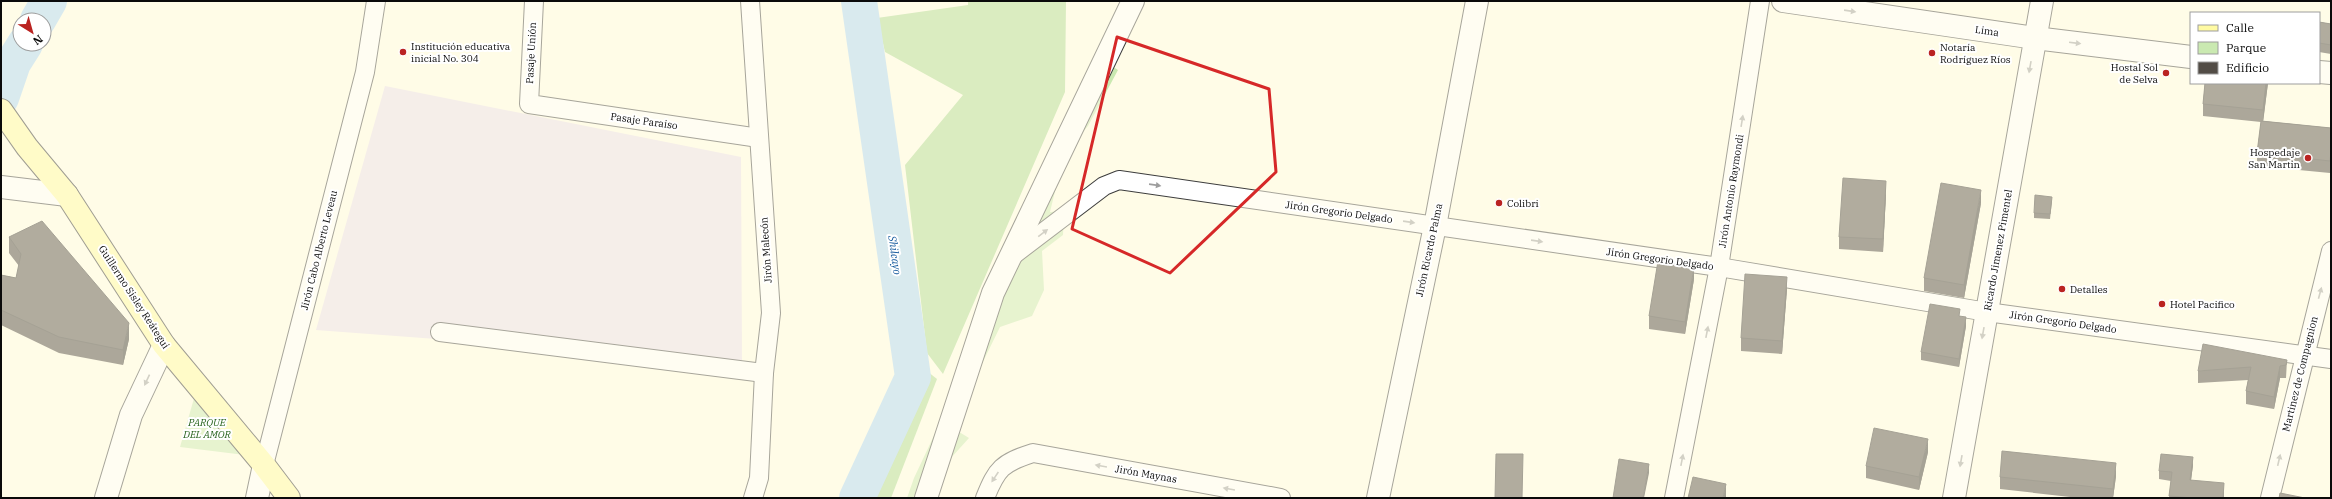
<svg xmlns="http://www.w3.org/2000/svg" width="2332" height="499" viewBox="0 0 2332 499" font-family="'IBM Plex Serif',serif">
  <rect width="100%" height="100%" fill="#fffce7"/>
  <!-- industrial -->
  <path fill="#e9ddea" d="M385 86 741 157 742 362 316 330Z"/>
  <!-- green -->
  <g fill="#cae9b1">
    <path d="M1109 64 1118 70 1088 126 1078 138 1058 179 1050 212 1064 211 1063 235 1042 251 1044 290 1032 316 1000 327 951 427 969 438 950 459 936 498H907L914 478Z"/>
    <path d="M199 381 253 456 180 447Z"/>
  </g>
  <!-- forest -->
  <g fill="#add990">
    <path d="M968 1H1066L1065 92 943 374 927 353 905 165 963 95 885 52 877 18 968 5Z"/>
    <path d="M923 368 937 379 891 498H871Z"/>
  </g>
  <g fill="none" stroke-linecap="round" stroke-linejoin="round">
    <!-- river -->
    <g stroke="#abd6f7" stroke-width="36">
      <path d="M38 20 49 1"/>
      <path d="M1 98 13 63 25 44"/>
      <path d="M857 498 913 377 859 1"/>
    </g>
    <defs>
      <g id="minor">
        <path d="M534 1 529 104 759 138"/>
        <path d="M750 1 771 313 764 373 759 478 753 498"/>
        <path d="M1012 256 1104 186 1119 180 1719 267 1987 312 2331 359"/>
        <path d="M440 332 764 373"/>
        <path d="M264 465 365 72 376 1"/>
        <path d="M985 498C997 468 1002 463 1033 453L1281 498"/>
        <path d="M1674 498 1719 267 1760 1"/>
        <path d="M2270 498 2331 251"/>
      </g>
      <g id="tertiary">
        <path d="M1783 1 2035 38 2191 57"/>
        <path d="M2319 72 2331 73"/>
        <path d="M1 187 67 195"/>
        <path d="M106 498 131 415 164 345"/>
        <path d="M257 498 264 465"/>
        <path d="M926 498 993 293 1133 1"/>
        <path d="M1378 498 1435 226 1477 1"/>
        <path d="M1954 498 2042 1"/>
      </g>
      <path id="secondary" d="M1 110 27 147 67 195 164 345 264 465 289 498"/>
    </defs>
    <!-- minor casing -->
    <use href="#minor" stroke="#3d3d3d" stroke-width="20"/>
    <!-- tertiary casing -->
    <use href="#tertiary" stroke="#3d3d3d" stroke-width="24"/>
    <!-- secondary casing -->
    <use href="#secondary" stroke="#2c2c2c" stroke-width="24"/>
    <!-- minor -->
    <use href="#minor" stroke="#fff" stroke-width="18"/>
    <!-- tertiary -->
    <use href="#tertiary" stroke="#fff" stroke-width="22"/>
    <!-- secondary -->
    <use href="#secondary" stroke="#fffaa2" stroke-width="22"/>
  </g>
  <!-- wall -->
  <g fill="#47413c">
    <path d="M2319 22 2331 24V54L2319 52Z"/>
    <path d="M2205 83H2268L2263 121 2331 128 2330 173 2257 166V153L2261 122 2203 116V104Z"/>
    <path d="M1886 194 1883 252 1839 249V237Z"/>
    <path d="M2052 201 2050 219 2034 218V213Z"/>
    <path d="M1981 203 1964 298 1924 291V278Z"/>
    <path d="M9 237 129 339 123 365 59 353 1 325V275L16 278 19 266 9 253Z"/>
    <path d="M1694 279 1685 334 1649 329V316Z"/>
    <path d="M1787 289 1782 354 1741 351V338Z"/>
    <path d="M1960 316 1966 326 1959 367 1921 360V352Z"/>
    <path d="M2287 360 2286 378H2280L2274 409 2246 404V391L2248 380 2198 383V371Z"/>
    <path d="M1928 452 1919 490 1866 478V466Z"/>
    <path d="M2193 465 2191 480 2224 492V498H2169L2171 481 2159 479V471Z"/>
    <path d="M2116 476 2113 498H2079L2000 489V477Z"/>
  </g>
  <!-- shaded-wall -->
  <g fill="#393531">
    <path d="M2266 83H2268L2263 123V110Z"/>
    <path d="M2331 151V163L2330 173V161Z"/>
    <path d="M1886 181V194L1883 252V239Z"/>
    <path d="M1981 190V203L1964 298V285Z"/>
    <path d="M1694 267V279L1685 334V322Z"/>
    <path d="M1787 277V289L1782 354V341Z"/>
    <path d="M1966 317V326L1959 367V359Z"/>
    <path d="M129 323V339L123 365V350Z"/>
    <path d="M2280 366V378L2274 409V397Z"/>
    <path d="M1928 439V452L1919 490V477Z"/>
    <path d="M2193 457V465L2190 488V480Z"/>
    <path d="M2116 463V476L2113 498V489Z"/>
    <path d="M1649 464V473L1644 498H1643Z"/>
    <path d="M2224 483V498H2223Z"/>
    <path d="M1726 484V498H1723Z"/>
  </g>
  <!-- building -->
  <g fill="#524c46" stroke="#393531">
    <path d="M2319 22 2331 24V45L2319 43Z"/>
    <path d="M2205 83H2266L2263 110 2203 104Z"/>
    <path d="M2261 121 2331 128V151L2330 161 2257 153Z"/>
    <path d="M1843 178 1886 181 1883 239 1839 237Z"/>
    <path d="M1941 183 1981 190 1964 285 1924 278Z"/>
    <path d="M2035 195 2052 197 2050 214 2034 213Z"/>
    <path d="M42 221 129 323 123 350 59 337 1 310V275L16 278 21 254 9 237Z"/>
    <path d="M1658 261 1694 267 1685 322 1649 316Z"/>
    <path d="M1745 274 1787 277 1782 341 1741 338Z"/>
    <path d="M1930 304 1960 309 1959 316 1966 317 1959 359 1921 352Z"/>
    <path d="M2203 344 2287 360 2286 365 2280 366 2274 397 2246 391 2251 367 2198 371Z"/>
    <path d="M1874 428 1928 439 1919 477 1866 466Z"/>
    <path d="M2002 451 2116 463 2113 489 2000 477Z"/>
    <path d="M1496 454H1523L1522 498H1495Z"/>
    <path d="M2161 454 2193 457 2190 480 2224 483 2223 498H2193L2169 496 2172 472 2159 471Z"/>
    <path d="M1619 459 1649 464 1643 498H1613Z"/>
    <path d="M1693 477 1726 484 1723 498H1688Z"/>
    <path d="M2280 493 2305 498H2279Z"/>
  </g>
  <!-- one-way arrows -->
  <defs><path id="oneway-solid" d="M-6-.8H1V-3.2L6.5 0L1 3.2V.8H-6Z"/></defs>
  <g fill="#9d9d9d">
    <use href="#oneway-solid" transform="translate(1850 11) rotate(8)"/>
    <use href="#oneway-solid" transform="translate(2075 43) rotate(7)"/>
    <use href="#oneway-solid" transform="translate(2030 67) rotate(100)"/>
    <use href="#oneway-solid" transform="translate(1742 121) rotate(-81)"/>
    <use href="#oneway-solid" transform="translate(1155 185) rotate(8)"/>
    <use href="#oneway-solid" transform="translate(1409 222) rotate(8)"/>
    <use href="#oneway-solid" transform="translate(1043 233) rotate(-37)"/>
    <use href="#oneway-solid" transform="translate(1537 241) rotate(8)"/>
    <use href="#oneway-solid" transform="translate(2320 293) rotate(-75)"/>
    <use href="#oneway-solid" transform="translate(1707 332) rotate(-79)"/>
    <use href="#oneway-solid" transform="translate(1983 333) rotate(100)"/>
    <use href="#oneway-solid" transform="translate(147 380) rotate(115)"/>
    <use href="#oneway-solid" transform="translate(1682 460) rotate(-79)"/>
    <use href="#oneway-solid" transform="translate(2279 460) rotate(-77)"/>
    <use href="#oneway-solid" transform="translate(1961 461) rotate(100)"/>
    <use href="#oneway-solid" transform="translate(1101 466) rotate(-170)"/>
    <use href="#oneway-solid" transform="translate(995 477) rotate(124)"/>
    <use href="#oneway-solid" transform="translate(1229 489) rotate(-170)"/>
  </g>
  <!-- marked area -->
  <path d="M0 0H2332V499H0ZM1117 37 1269 89 1276 172 1170 273 1072 229Z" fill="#fffce7" fill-opacity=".55" fill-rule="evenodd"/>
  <path fill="none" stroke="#d62828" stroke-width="3" stroke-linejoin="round" d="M1117 37 1269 89 1276 172 1170 273 1072 229Z"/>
  <!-- markers -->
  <g fill="#ba2321" stroke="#fff" stroke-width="1.5">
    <circle cx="403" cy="52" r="4"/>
    <circle cx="1932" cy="53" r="4"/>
    <circle cx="2166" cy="73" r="4"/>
    <circle cx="2308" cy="158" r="4"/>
    <circle cx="1499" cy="203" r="4"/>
    <circle cx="2062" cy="289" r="4"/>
    <circle cx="2162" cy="304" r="4"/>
  </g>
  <g text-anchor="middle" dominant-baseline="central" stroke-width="4" stroke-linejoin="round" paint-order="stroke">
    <!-- street labels -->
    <g font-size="10" fill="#0a0a0a" stroke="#fff">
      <text transform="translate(1987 31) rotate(8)">Lima</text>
      <text transform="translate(531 53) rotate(-87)">Pasaje Unión</text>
      <text transform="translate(644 121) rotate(8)">Pasaje Paraiso</text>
      <text transform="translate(1731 191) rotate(-81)">Jirón Antonio Raymondi</text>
      <text transform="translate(1339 212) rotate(8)">Jirón Gregorio Delgado</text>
      <text transform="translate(319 250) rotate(-76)">Jirón Cabo Alberto Leveau</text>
      <text transform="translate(766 250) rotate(-94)">Jirón Malecón</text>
      <text transform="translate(1429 250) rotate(-78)">Jirón Ricardo Palma</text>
      <text transform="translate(1998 250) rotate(-80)">Ricardo Jimenez Pimentel</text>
      <text transform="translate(1660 259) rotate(8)">Jirón Gregorio Delgado</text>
      <text transform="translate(134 297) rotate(57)">Guillermo Sisley Reátegui</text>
      <text transform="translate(2063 322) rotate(8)">Jirón Gregorio Delgado</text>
      <text transform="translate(2300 374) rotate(-76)">Martinez de Compagnion</text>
      <text transform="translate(1146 474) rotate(10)">Jirón Maynas</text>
    </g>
    <!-- poi labels -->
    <g font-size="10" fill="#0a0a0a" stroke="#fff" text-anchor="start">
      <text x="411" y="46">Institución educativa<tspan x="411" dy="12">inicial No. 304</tspan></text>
      <text x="1940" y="47">Notaría<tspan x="1940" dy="12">Rodríguez Ríos</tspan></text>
      <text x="2158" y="67" text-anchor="end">Hostal Sol<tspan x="2158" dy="12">de Selva</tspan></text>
      <text x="2300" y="152" text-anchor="end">Hospedaje<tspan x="2300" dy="12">San Martin</tspan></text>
      <text x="1507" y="203">Colibri</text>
      <text x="2070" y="289">Detalles</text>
      <text x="2170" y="304">Hotel Pacifico</text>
    </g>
    <!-- park labels -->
    <g font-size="10" font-style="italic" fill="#25611b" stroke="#fff">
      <text x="207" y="422">PARQUE<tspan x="207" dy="12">DEL AMOR</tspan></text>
    </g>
    <!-- water labels -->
    <g font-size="11" font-style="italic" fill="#13589c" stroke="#fff">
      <text transform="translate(895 255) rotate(82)">Shilcayo</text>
    </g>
  </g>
  <!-- border -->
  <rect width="2332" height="499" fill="none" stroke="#0a0a0a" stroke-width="4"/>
  <!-- legend -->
  <rect x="2190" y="12" width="130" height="72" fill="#ffffff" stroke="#9d9d9d"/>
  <rect x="2198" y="25" width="20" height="6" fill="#fffaa2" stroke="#9d9d9d"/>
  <text x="2226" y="32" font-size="12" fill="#0a0a0a">Calle</text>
  <rect x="2198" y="42" width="20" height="12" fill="#cae9b1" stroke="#9d9d9d"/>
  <text x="2226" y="52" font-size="12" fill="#0a0a0a">Parque</text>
  <rect x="2198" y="62" width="20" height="12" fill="#524c46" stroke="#9d9d9d"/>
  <text x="2226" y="72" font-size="12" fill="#0a0a0a">Edificio</text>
  <!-- north arrow -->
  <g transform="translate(32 32) rotate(143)"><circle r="19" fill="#ffffff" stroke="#9d9d9d"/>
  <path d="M0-3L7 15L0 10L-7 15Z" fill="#ba2321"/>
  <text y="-6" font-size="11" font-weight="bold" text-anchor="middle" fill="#0a0a0a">N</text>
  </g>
</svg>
